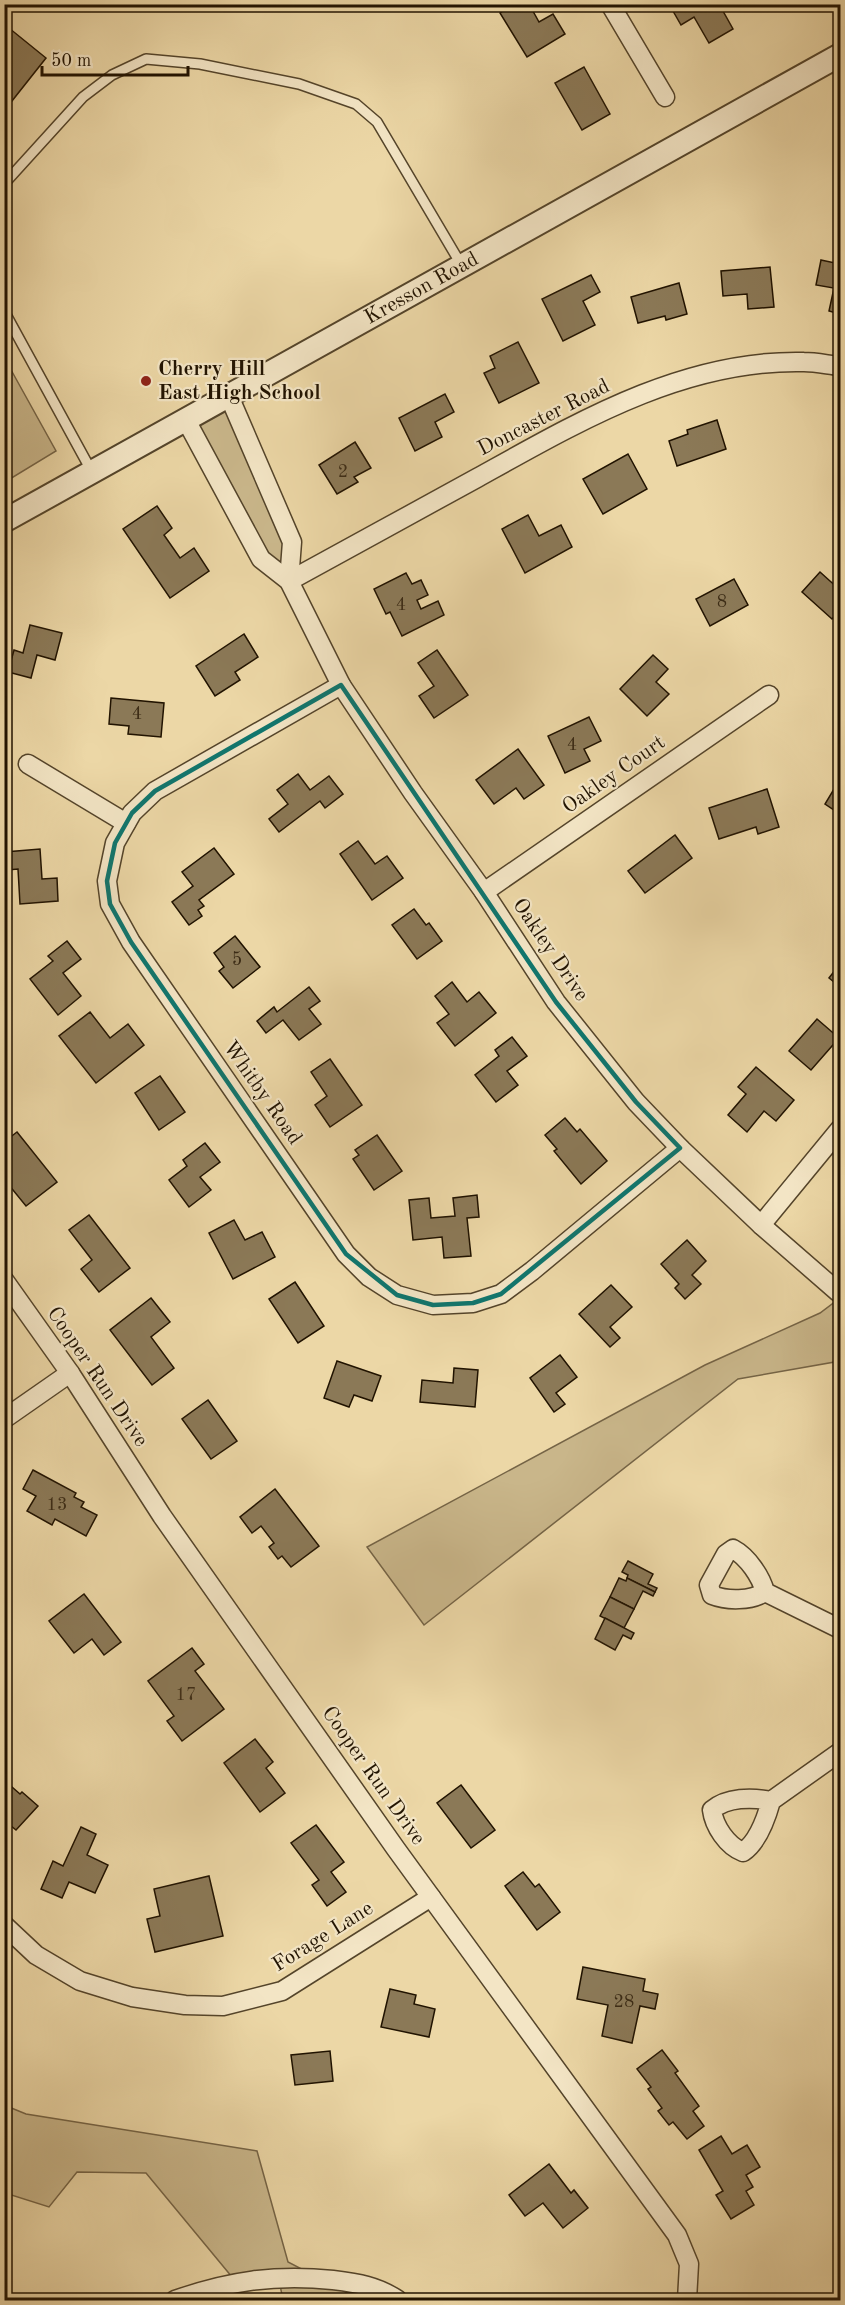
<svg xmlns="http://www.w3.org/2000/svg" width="845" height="2305" viewBox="0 0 845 2305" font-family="'Old Standard TT',serif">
  <rect width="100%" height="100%" fill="#ecd7a6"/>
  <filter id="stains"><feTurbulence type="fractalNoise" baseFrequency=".00333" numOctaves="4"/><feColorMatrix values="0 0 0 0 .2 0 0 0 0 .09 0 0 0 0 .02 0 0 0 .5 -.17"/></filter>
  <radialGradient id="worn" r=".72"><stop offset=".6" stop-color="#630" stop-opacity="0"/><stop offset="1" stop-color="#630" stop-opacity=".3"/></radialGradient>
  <!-- green -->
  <g fill="#c9b68a" stroke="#756446" stroke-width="1.5">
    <path d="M5 359 56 451 5 482H4Z"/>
    <path d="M229 396 292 542 289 581 261 559 186 420Z"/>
    <path d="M840 1298V1361L738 1379 424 1625 367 1547 705 1365 820 1313Z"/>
    <path d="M4 2105 26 2114 257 2151 288 2262 361 2300H283L279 2280 232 2277 146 2173 77 2172 49 2207 5 2193Z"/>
  </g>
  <!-- building -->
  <g fill="#8b7957" stroke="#211301" stroke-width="1.5">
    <path d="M513 4H529L539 22 553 14 565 34 527 57 500 13Z"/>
    <path d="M669 4H719L733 29 709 43 694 17 681 25Z"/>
    <path d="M4 24 46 58 4 111Z"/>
    <path d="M584 67 610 114 582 130 555 83Z"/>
    <path d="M821 260 840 264V314L829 311 834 288 816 285Z"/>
    <path d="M770 267 774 307 748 309 747 294 723 296 721 271Z"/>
    <path d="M591 275 600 292 583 301 595 325 563 341 542 299Z"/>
    <path d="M679 283 687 314 666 320 665 316 638 323 631 297Z"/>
    <path d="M518 342 539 383 499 403 484 373 495 368 490 356Z"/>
    <path d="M445 394 454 412 435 422 442 437 415 451 399 418Z"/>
    <path d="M717 420 726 449 677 466 669 441 688 434 687 430Z"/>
    <path d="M355 442 371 468 354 477 358 482 337 494 319 465Z"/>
    <path d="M628 454 647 489 603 514 583 479Z"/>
    <path d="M157 506 172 528 164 535 180 558 194 548 209 571 170 598 123 529Z"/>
    <path d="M528 515 539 536 561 525 572 547 525 573 502 529Z"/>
    <path d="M820 572 840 590V610L832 619 802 592Z"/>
    <path d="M406 573 412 584 421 580 428 595 417 600 421 609 438 601 444 615 402 636 390 612 386 614 374 589Z"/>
    <path d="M734 579 748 605 710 626 696 599Z"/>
    <path d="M30 625 62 633 55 660 37 655 31 678 8 672 14 650 23 653Z"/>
    <path d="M244 634 258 657 235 672 240 680 215 696 196 666Z"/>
    <path d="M437 650 468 695 434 718 419 696 434 686 418 663Z"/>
    <path d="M653 655 668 669 656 682 669 694 647 716 620 689Z"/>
    <path d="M111 698 164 703 161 737 128 734 129 726 109 724Z"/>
    <path d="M589 717 601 741 584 749 590 761 565 773 548 736Z"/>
    <path d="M518 749 544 785 524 799 516 788 494 804 476 780Z"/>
    <path d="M298 774 310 790 329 776 343 794 325 808 320 801 279 832 269 819 288 804 277 790Z"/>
    <path d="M840 779V814L825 804Z"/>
    <path d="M767 789 779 827 758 834 756 827 719 839 709 808Z"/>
    <path d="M675 835 692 858 645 893 628 871Z"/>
    <path d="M358 841 375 864 387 856 403 878 372 900 340 854Z"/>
    <path d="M214 848 234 874 199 900 204 906 198 910 202 916 189 925 172 902 193 886 182 872Z"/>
    <path d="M40 849 42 879 57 878 58 901 20 904 18 869 7 870 5 852Z"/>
    <path d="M414 909 426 925 429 923 442 941 417 959 392 925Z"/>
    <path d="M235 936 260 967 233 988 219 971 224 967 214 953Z"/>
    <path d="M67 941 81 959 63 973 81 996 58 1015 30 979 53 961 48 956Z"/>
    <path d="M840 964V987L829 978Z"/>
    <path d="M452 982 467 1002 479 992 496 1013 455 1046 437 1023 449 1014 435 996Z"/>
    <path d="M309 987 320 1001 309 1009 321 1024 299 1040 283 1020 266 1033 257 1021 274 1007 277 1012Z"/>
    <path d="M90 1012 110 1038 128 1024 144 1045 96 1083 59 1036Z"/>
    <path d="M817 1019 839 1038 811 1070 789 1051Z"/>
    <path d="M512 1037 527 1056 507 1071 518 1085 496 1102 475 1075 499 1056 495 1050Z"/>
    <path d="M330 1059 362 1105 330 1127 315 1105 327 1096 311 1072Z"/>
    <path d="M756 1067 794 1100 776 1121 764 1111 747 1132 728 1115 746 1094 738 1087Z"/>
    <path d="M160 1076 185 1112 159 1130 135 1093Z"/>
    <path d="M565 1118 577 1132 580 1129 607 1161 581 1184 554 1151 557 1149 545 1135Z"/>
    <path d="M17 1132 57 1182 26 1206 4 1179V1142Z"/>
    <path d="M377 1135 402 1171 374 1190 353 1159 359 1155 355 1150Z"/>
    <path d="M205 1143 220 1162 200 1177 211 1190 189 1207 169 1180 187 1166 183 1160Z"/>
    <path d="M477 1195 479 1217 467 1218 471 1256 444 1258 442 1237 413 1240 409 1200 429 1198 431 1218 455 1216 453 1198Z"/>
    <path d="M89 1215 130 1268 99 1292 81 1269 92 1260 69 1230Z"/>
    <path d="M234 1220 245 1240 262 1232 275 1257 233 1279 209 1233Z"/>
    <path d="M687 1240 706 1261 692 1275 701 1284 685 1299 675 1288 679 1284 661 1264Z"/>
    <path d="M295 1282 324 1326 298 1343 269 1299Z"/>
    <path d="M611 1285 632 1307 610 1327 620 1338 610 1347 579 1314Z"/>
    <path d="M151 1298 170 1322 151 1337 174 1368 152 1385 110 1330Z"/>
    <path d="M560 1355 577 1377 556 1393 565 1404 554 1412 530 1378Z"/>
    <path d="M337 1361 381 1376 372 1401 354 1395 349 1407 324 1398Z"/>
    <path d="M454 1368 478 1370 475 1407 420 1402 422 1380 453 1383Z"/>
    <path d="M208 1400 237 1441 211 1459 182 1419Z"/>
    <path d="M33 1470 76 1493 74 1497 84 1502 81 1507 97 1515 86 1536 55 1519 52 1525 27 1511 36 1496 23 1489Z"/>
    <path d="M275 1489 319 1546 291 1567 282 1556 278 1559 269 1547 274 1543 261 1526 252 1533 240 1517Z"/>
    <path d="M628 1561 653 1574 648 1584 657 1588 655 1592 627 1578 628 1575 622 1572Z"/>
    <path d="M619 1578 626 1581 627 1578 655 1592 653 1596 643 1591 634 1609 610 1597Z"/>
    <path d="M84 1594 121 1642 104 1655 92 1639 74 1653 49 1621Z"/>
    <path d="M610 1597 634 1609 624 1628 600 1616Z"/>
    <path d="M605 1618 634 1633 631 1639 623 1635 615 1650 595 1639Z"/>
    <path d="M192 1648 204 1664 195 1671 224 1709 182 1741 167 1721 174 1716 148 1681Z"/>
    <path d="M255 1739 273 1762 266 1768 285 1793 260 1812 224 1763Z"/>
    <path d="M4 1780 20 1794 22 1792 38 1806 16 1830 4 1820Z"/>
    <path d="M461 1785 495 1830 471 1848 437 1803Z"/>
    <path d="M316 1825 344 1862 331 1872 346 1892 327 1906 312 1885 319 1880 291 1843Z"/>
    <path d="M81 1827 96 1834 87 1855 108 1865 95 1893 69 1882 62 1898 41 1889 53 1861 63 1866Z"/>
    <path d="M523 1872 535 1887 539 1884 560 1912 537 1930 505 1886Z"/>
    <path d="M209 1876 223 1936 155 1952 147 1919 160 1916 154 1889Z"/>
    <path d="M583 1967 645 1979 643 1991 658 1994 655 2009 640 2006 632 2043 602 2036 608 2005 577 1999Z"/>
    <path d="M390 1989 416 1995 414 2004 435 2009 429 2037 381 2027Z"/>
    <path d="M662 2050 678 2071 675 2073 699 2106 693 2111 704 2126 687 2139 673 2122 669 2125 658 2111 662 2108 648 2089 651 2087 637 2069Z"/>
    <path d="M330 2051 333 2081 295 2085 291 2055Z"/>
    <path d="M721 2136 732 2154 747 2145 760 2167 746 2175 753 2187 746 2191 754 2205 731 2219 716 2195 723 2191 699 2150Z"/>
    <path d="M549 2164 571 2193 574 2190 588 2208 563 2228 543 2203 525 2216 509 2195Z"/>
  </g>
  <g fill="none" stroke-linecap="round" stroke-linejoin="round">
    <defs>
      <g id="service">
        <path d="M4 184 83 97 112 75 146 59 200 64 299 84 356 104 377 122 462 266"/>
        <path d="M4 311 92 472"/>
      </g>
      <g id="minor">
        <path d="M610 4 665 97"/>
        <path d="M229 396 292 542 289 581"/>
        <path d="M186 420 261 559 289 581 341 685 413 793 484 892 556 1002 636 1102 680 1148 761 1225 838 1292"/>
        <path d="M289 581C352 547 414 512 477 478 578 422 684 359 804 362 816 362 829 365 840 366"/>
        <path d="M341 685 155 791 132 813 115 843 107 881 110 904 131 942 346 1254 369 1277 397 1295 433 1305 473 1303 501 1294 532 1271 680 1148"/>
        <path d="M28 764 126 823"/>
        <path d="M484 892 769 695"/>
        <path d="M761 1225 840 1129"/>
        <path d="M4 1280 70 1373 162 1516 396 1849 677 2235 689 2264 687 2300"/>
        <path d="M4 1419 70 1373"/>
        <path d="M765 1592C751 1601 727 1601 712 1595L709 1585 726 1554 733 1549C748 1557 761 1577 765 1592L840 1629"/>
        <path d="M771 1801C752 1797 727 1797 712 1810 714 1826 727 1846 743 1852 758 1842 766 1819 771 1801L840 1752"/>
        <path d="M4 1925 36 1955 80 1981 132 1997 185 2005 223 2006 282 1991 431 1897"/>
        <path d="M175 2300C229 2281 275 2274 333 2280 358 2283 377 2286 398 2300"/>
      </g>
      <g id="tertiary">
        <path id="s1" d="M4 521 840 55"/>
      </g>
    </defs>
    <!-- service casing -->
    <use href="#service" stroke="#54442a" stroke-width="12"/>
    <!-- minor casing -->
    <use href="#minor" stroke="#54442a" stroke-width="21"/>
    <!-- tertiary casing -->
    <use href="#tertiary" stroke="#54442a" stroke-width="26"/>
    <!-- service -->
    <use href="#service" stroke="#f3e5c5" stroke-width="9"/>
    <!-- minor -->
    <use href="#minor" stroke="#f3e5c5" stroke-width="18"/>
    <!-- tertiary -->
    <use href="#tertiary" stroke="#f3e5c5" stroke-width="22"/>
  </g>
  <!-- marked area -->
  <path fill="none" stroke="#0f766e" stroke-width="4.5" stroke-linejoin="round" d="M341 685 556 1002 636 1102 680 1148 501 1294 473 1303 433 1305 397 1295 346 1254 131 942 110 904 107 881 115 843 132 813 155 791Z"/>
  <!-- markers -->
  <circle fill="#8f2418" stroke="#f3e5c5" stroke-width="2" cx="146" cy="381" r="6"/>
  <g text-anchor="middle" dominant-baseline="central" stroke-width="4.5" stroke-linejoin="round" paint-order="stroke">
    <!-- number labels -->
    <g font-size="18" fill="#3c2c16">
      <text x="343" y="472">2</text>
      <text x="722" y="602">8</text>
      <text x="401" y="605">4</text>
      <text x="137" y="714">4</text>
      <text x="572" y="745">4</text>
      <text x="237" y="960">5</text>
      <text x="57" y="1505">13</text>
      <text x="186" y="1695">17</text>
      <text x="624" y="2002">28</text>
    </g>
    <!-- street labels -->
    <g font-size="21" fill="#211301" stroke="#f3e5c5">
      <text stroke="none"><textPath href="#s1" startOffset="478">Kresson Road</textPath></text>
      <text transform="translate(544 418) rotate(-27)">Doncaster Road</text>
      <text transform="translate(614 775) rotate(-35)">Oakley Court</text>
      <text transform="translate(550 950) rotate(56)">Oakley Drive</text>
      <text transform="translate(262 1093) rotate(55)">Whitby Road</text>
      <text transform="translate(97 1377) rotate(56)">Cooper Run Drive</text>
      <text transform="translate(373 1776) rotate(55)">Cooper Run Drive</text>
      <text transform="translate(323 1937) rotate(-32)">Forage Lane</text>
    </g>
    <!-- poi labels -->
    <g font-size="21" font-weight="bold" fill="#211301" stroke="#f3e5c5" text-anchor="start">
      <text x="158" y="369">Cherry Hill<tspan x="158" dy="24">East High School</tspan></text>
    </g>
  </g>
  <!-- margin -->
  <rect width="845" height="2305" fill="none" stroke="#ecd7a6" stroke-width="24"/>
  <rect x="6" y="6" width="833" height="2293" fill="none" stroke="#211301" stroke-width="3"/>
  <rect x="12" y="12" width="821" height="2281" fill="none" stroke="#211301" stroke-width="1.5"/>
  <!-- scale -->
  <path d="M42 66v9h146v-9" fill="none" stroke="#211301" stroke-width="3"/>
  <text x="51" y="66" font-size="18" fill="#211301" stroke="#f3e5c5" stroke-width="4.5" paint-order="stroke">50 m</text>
  <rect width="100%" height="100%" filter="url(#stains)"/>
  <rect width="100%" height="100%" fill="url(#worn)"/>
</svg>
